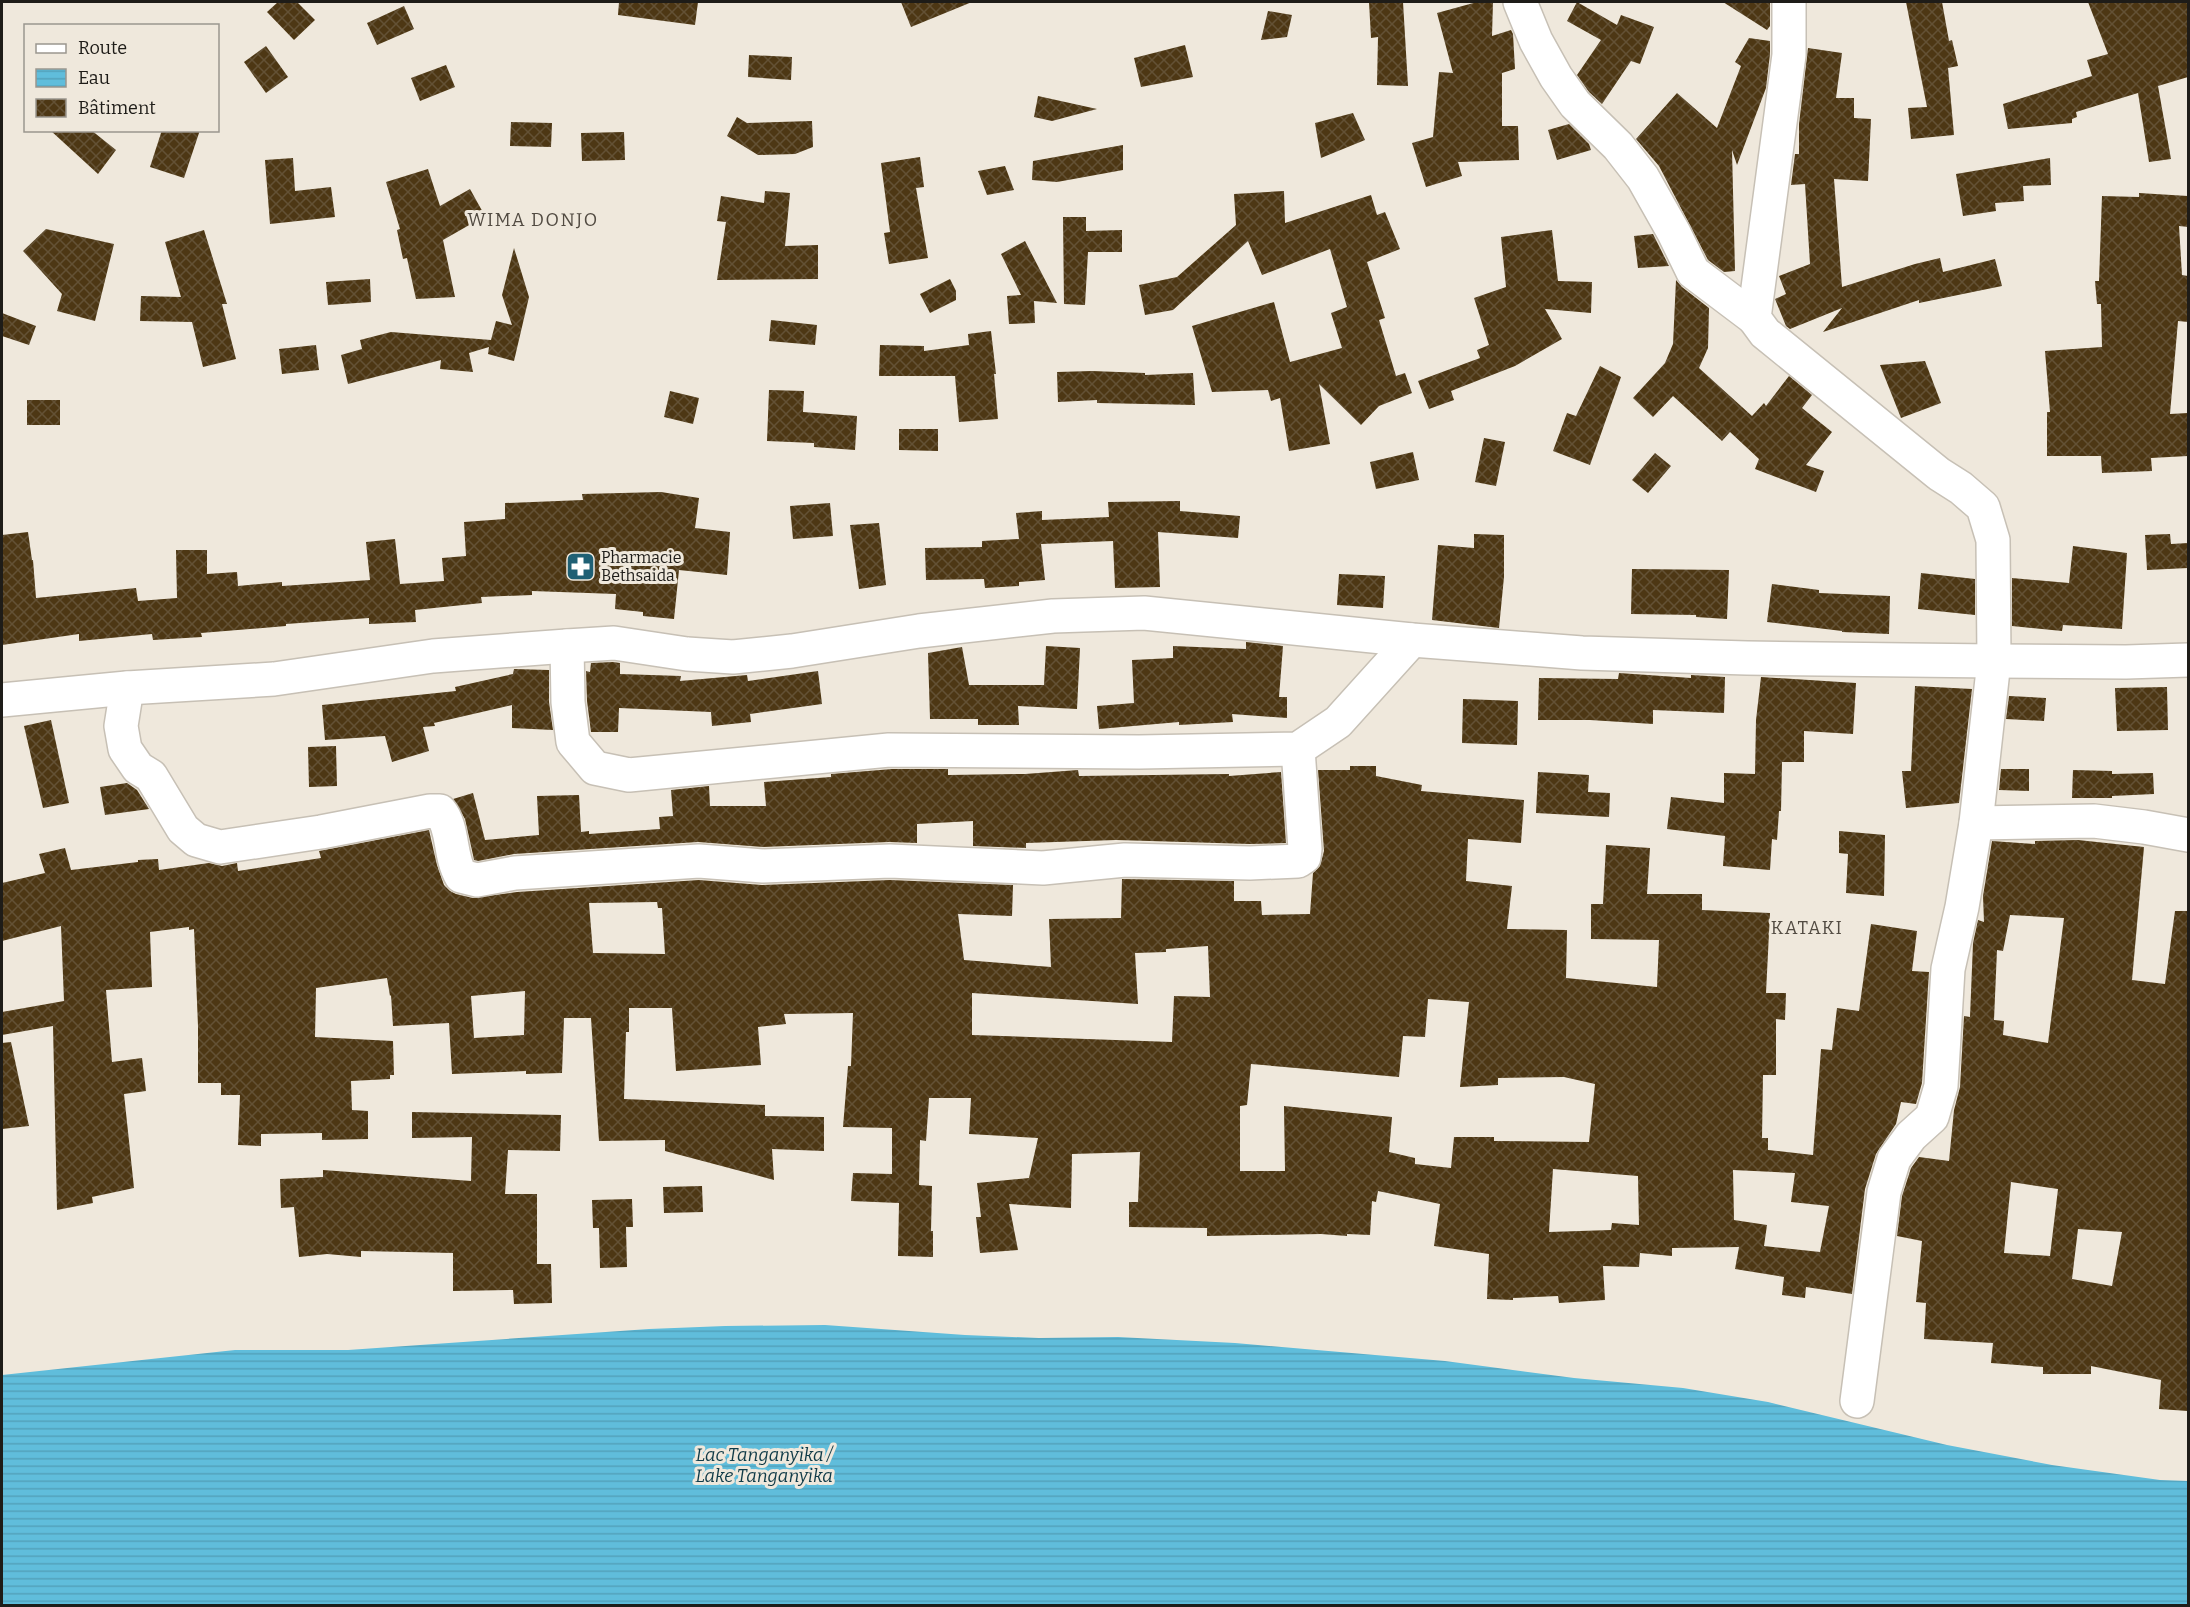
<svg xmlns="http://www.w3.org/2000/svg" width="2190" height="1607" viewBox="0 0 2190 1607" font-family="Bitter,serif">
  <defs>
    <pattern id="water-rules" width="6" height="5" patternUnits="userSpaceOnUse" patternTransform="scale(1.5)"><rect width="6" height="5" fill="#60bddb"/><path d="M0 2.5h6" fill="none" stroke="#53a2bb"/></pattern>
    <pattern id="building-cross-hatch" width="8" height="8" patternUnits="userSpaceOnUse" patternTransform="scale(1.5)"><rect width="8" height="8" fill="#4d3714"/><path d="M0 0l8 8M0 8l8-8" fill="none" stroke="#635135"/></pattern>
  </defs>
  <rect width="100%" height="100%" fill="#efe8dc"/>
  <!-- water -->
  <path fill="url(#water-rules)" d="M825 1325 965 1335 1039 1338 1118 1337 1235 1343 1445 1361 1574 1378 1683 1388 1768 1402 1947 1445 2052 1465 2160 1480 2188 1481V1605H2V1375L235 1350H348L649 1329 725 1326Z"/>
  <!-- building -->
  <g fill="url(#building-cross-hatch)" fill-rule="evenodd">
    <path d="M278 2H297L315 20 294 40 267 12Z"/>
    <path d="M619 2H698L695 25 618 15Z"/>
    <path d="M901 2H972L911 27Z"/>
    <path d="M1369 2H1403L1408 86 1377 85 1378 37 1371 38Z"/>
    <path d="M1477 2H1493L1492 36 1511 30 1513 34 1515 69 1502 73V126H1518L1519 160 1458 162 1462 176 1426 187 1412 143 1433 137 1439 72 1453 73 1437 13Z"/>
    <path d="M1577 2 1617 25 1621 15 1654 27 1640 64 1631 61 1602 104 1589 92 1577 75 1601 40 1567 21Z"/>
    <path d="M1723 2H1770V26L1767 30Z"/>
    <path d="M1906 2H1942L1949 41 1952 40 1958 66 1948 68 1954 135 1911 139 1908 108 1927 107Z"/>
    <path d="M2088 2H2188V77L2158 86 2171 159 2149 162 2138 93 2076 112 2077 117 2072 119V123L2008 129 2003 104 2092 76 2087 60 2108 54Z"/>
    <path d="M404 6 414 29 377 45 367 23Z"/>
    <path d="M1268 11 1292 15 1287 37 1261 40Z"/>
    <path d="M1749 38 1770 41V54L1766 88 1737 165 1732 150 1735 271 1724 272 1708 260 1659 166 1636 139 1677 93 1717 128 1741 66 1735 62Z"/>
    <path d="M1185 45 1193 77 1141 87 1134 58Z"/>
    <path d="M266 46 288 77 266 93 244 62Z"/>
    <path d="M1808 48 1842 53 1836 98H1854V118L1871 119 1868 181 1834 179 1842 287 1915 264 1940 258 1943 272 1995 259 2002 286 1919 303V300L1823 332 1842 308 1790 329 1786 326 1775 299 1786 294 1779 276 1810 264 1805 184 1791 185 1795 154H1799V124Z"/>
    <path d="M749 55 792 57 791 80 748 77Z"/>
    <path d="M446 65 455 87 420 101 411 78Z"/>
    <path d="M1038 96 1097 109 1052 121 1034 117Z"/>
    <path d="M1353 113 1365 140 1321 158 1315 123Z"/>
    <path d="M737 117 747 123 812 121 813 147 795 154 758 155 727 136Z"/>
    <path d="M511 122 552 123 551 147 510 146Z"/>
    <path d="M1569 124 1589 144 1591 150 1557 160 1548 130Z"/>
    <path d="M50 130H91L116 150 98 174Z"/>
    <path d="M162 130H200L184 178 150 167Z"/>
    <path d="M624 132 625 160 582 161 581 133Z"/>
    <path d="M1123 145V170L1057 182 1032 180 1033 161Z"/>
    <path d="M920 157 924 187 916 188 928 258 889 264 884 233 890 232 881 163Z"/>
    <path d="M293 158 295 191 331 187 335 217 270 224 265 160Z"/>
    <path d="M2050 158 2051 185 2023 186 2024 201 1995 203 1996 211 1963 216 1956 174Z"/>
    <path d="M1005 166 1014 190 987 195 978 171Z"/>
    <path d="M428 169 440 206 470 189 485 216 443 240 455 297 416 299 407 258 403 259 397 230 400 229 386 182Z"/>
    <path d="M765 191 790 193 785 246 818 245V279L717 280 726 222 717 221 721 196 764 203Z"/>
    <path d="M1284 191 1285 223 1371 195 1377 215 1385 212 1400 249 1367 262 1385 318 1379 320 1396 376 1405 373 1412 393 1379 406 1361 425 1319 384 1330 444 1289 451 1280 398 1271 401 1268 390 1212 392 1192 326 1274 302 1290 362 1342 348 1331 313 1347 307 1330 249 1262 275 1248 241 1173 310 1145 315 1139 285 1177 277 1236 225 1234 194Z"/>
    <path d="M2139 193 2188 196V227L2179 226 2182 275 2188 276V322L2178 321 2170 414 2188 413V456L2151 458 2152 471 2102 473 2101 456H2047V412H2050L2045 351 2102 347 2101 304H2097L2095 281H2099L2102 196 2139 197Z"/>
    <path d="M1063 217H1086V231L1122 230V252H1088L1085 305 1064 304Z"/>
    <path d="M46 229 114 244 95 321 57 311 62 294 23 251Z"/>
    <path d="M204 230 227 304H222L236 359 203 367 192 322 140 321 141 296 181 297 165 242Z"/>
    <path d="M1552 230 1558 281 1592 282 1591 313 1545 309 1562 339 1515 366 1451 391 1454 400 1429 409 1418 381 1480 358 1477 350 1489 345 1474 298 1506 287 1501 237Z"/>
    <path d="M1653 234 1669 266 1638 268 1634 236Z"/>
    <path d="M1025 241 1057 303 1034 301 1035 323 1009 324 1007 296 1021 295 1001 254Z"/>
    <path d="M514 248 529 297 514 361 488 354 489 347 469 353 473 372 440 369 441 360 348 384 341 355 362 349 360 340 391 332 491 340 496 321 512 325 502 295Z"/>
    <path d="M370 279 371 302 328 305 326 282Z"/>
    <path d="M950 279 956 291V300L930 313 920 294Z"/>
    <path d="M1676 280 1682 287 1709 308 1708 348 1699 368 1752 416 1764 403 1766 406 1789 376 1812 395 1802 408 1832 432 1806 465 1824 471 1816 492 1755 469 1759 459 1730 432 1722 441 1673 396 1653 417 1633 398 1665 363 1673 344Z"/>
    <path d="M2 313 36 326 29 345 2 336Z"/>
    <path d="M771 320 817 325 815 345 769 341Z"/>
    <path d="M991 331 996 374H994L998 419 959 422 955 376H879L880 345 924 346V351L969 345 968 334Z"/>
    <path d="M316 345 319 370 282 374 279 349Z"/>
    <path d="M1925 361 1941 403 1901 418 1880 365Z"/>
    <path d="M1600 366 1621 377 1590 465 1553 451 1567 413 1576 416Z"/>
    <path d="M1092 371 1145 373V375L1193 373 1195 405 1097 403V400L1058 402 1057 372Z"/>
    <path d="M769 390 804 391 803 412 857 416 855 450 814 447V443L767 441Z"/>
    <path d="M670 391 699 398 693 424 664 417Z"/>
    <rect x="27" y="400" width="33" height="25"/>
    <path d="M899 429H938V451L899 450Z"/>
    <path d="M1484 438 1505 442 1496 486 1475 482Z"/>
    <path d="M1413 452 1419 480 1376 489 1370 462Z"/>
    <path d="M1655 453 1671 466 1648 493 1632 480Z"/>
    <path d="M661 492 699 498 695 528 730 532 727 575 679 570 674 619 643 616V612L615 609 616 594 532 591V595L481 597 482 603 415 610 416 622 369 624V618L286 624V626L201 633 202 637 153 640 152 634 79 641V634L2 645V535L28 532 32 560H33L36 598 136 588 138 601 177 598 176 550H207V574L237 572 238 586 282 582V586L370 580 366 542 395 539 400 584 444 581 442 558 466 556 464 522 505 519V503L583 500 582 494Z"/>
    <path d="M1180 501V511L1240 516 1238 538 1158 532 1160 587 1115 588 1113 541 1041 544 1045 580 1019 582V586L985 588 984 579 926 580 925 548 982 547V541L1019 539 1016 513 1042 511V520L1109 517 1108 502Z"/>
    <path d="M830 503 833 536 793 539 790 506Z"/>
    <path d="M879 523 886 585 859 589 850 525Z"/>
    <path d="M1474 534 1504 535V577L1499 628 1432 620 1438 545 1474 548Z"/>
    <path d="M2170 534 2171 544 2188 543V568L2147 570 2145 535Z"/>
    <path d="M2073 546 2127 553 2122 629 2063 625 2062 631 2012 626V578L2069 583Z"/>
    <path d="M1632 569 1729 570 1727 619 1696 617V615L1631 614Z"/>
    <path d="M1921 573 1975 579V615L1918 609Z"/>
    <path d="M1339 574 1385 576 1383 608 1337 605Z"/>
    <path d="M1772 584 1819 590V593L1890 596 1889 634 1842 632V631L1767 622Z"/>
    <path d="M1246 642 1283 646 1279 697H1287V718L1232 714 1233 722 1179 725V722L1099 729 1097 706 1134 703 1132 660 1173 658V646L1246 649Z"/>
    <path d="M1046 646 1080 648 1077 709 1018 706 1019 725H978V719H930L928 653 962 647 969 685H1044Z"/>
    <path d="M613 662 620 663V674L681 676 680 681 747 675 748 681 818 671 822 704 750 714 751 722 712 726 711 712 619 708 618 732H591L587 701 586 671 590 672 591 663Z"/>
    <path d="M514 669 549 670V702L553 730 512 728V705L434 723 435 726 423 727 429 751 392 762 385 736 325 740 322 705 456 691 455 687 513 674Z"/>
    <path d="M1619 673 1691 678V675L1725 677 1724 713 1653 710V724L1590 720H1538L1539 678 1618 679Z"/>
    <path d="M1761 677 1856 683 1853 734 1804 731V762H1782L1781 811H1779L1777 840 1772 839 1770 870 1723 866 1725 836 1667 829 1671 797 1724 803V773L1755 774 1756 720Z"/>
    <path d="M1915 686 1972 689 1959 803 1906 808 1902 771H1911Z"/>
    <path d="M2167 687 2168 730 2117 731 2115 688Z"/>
    <path d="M2009 696 2046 698 2044 721 2006 719Z"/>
    <path d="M1463 699 1518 701 1517 745 1462 743Z"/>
    <path d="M51 720 69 803 43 808 24 726Z"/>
    <path d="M336 746 337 786 309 787 308 747Z"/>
    <path d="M1350 766H1376V776L1422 785 1421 791 1524 800 1521 843 1468 839 1466 881 1512 886 1507 929 1567 930 1566 978 1657 987 1659 940 1591 939V904H1603L1606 845 1650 848 1647 894H1702V910L1770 913 1766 993H1786L1785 1020 1776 1019V1075H1763L1762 1138H1768V1150L1813 1155 1821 1049 1832 1050 1837 1008 1859 1011 1871 924 1917 931 1912 971 1929 972 1922 1083 1916 1104 1901 1102 1896 1124 1876 1154 1865 1189 1852 1294 1806 1287 1805 1298 1782 1295 1784 1277 1735 1269 1739 1247 1672 1248V1256L1640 1253 1639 1267 1603 1266 1605 1300 1559 1303 1558 1296 1513 1298V1300L1487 1299 1489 1254 1434 1246 1440 1204 1378 1191 1376 1202 1372 1201 1370 1235 1347 1234V1236L1321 1234 1207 1236V1228L1129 1227V1202H1138L1140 1152 1072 1154 1071 1208 1009 1204 1018 1250 980 1253 976 1217H981L977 1183 1029 1178 1038 1138 969 1134 971 1098H929L926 1141 920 1140 919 1185 932 1186 931 1231H933V1257L898 1256 899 1203 851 1201 853 1173 892 1174V1128L843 1127 848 1066H851L853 1013 784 1014 786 1024 758 1027 761 1065 676 1071 672 1008H629V1032H626L624 1099 765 1105V1116L824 1117V1151L772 1149 774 1180 665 1151V1140L599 1141 591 1018H564L562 1073 526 1074V1071L452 1074 449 1023 393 1026 391 995 390 996 387 978 316 988 315 1037 393 1041 394 1075H390V1079L351 1081 352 1110 368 1111V1139L322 1140V1133L261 1134V1146L238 1145 240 1095H221V1083H198V1026L194 929 189 930V927L150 932 152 987 106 990 112 1062 142 1058 146 1091 124 1094 134 1188 92 1197 93 1203 57 1210 53 1026 2 1035V1012L64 1001 61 926 2 941V883L45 873 39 854 65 848 71 870 138 862V860L158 859 159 870 209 863 222 866 237 863 238 871 321 858 319 851 429 830 437 865 444 885 450 891 456 894 473 898 517 892 699 880 762 885 890 880 1013 885 1012 916 958 914 964 960 1051 967 1049 919 1121 918 1122 879 1234 881V901H1261L1262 915 1310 914 1313 873 1320 866 1324 851 1318 770H1350ZM657 902 658 908H662L665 954 593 953 589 903ZM1208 946 1210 997 1174 996 1172 1042 972 1035V993L1138 1004 1135 953 1166 952V949ZM525 991 524 1035 474 1038 471 996ZM1428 999 1469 1002 1460 1087 1498 1085V1078L1564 1077 1595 1084 1589 1142 1494 1141V1137H1454L1451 1168 1415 1164V1158L1389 1152 1392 1117 1284 1106 1285 1171H1240V1106L1247 1105 1251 1064 1399 1077 1403 1036 1425 1037ZM1553 1169 1638 1176 1639 1225 1612 1223 1611 1230 1549 1232ZM1733 1170 1795 1173 1791 1202 1829 1206 1820 1252 1764 1246 1767 1225 1734 1220Z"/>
    <path d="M892 769H948V775L1025 774 1078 770 1079 776 1229 774V776L1281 772 1286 843 1250 844 1116 840 1026 843V848L973 846V821L917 824V843L889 842 763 847 698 842 514 854 478 861 474 860 473 855 465 819 453 799 473 793 485 840 539 835 537 796 579 795 581 832 589 831V834L660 829 659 817 673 816 671 790 709 786 710 806H766L764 782 831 777V774Z"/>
    <path d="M2001 769H2029V791L1999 790Z"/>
    <path d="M2073 770 2112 771V774L2153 773 2154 794 2112 796V798H2072Z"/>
    <path d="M1538 772 1589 775 1588 792 1610 793 1609 817 1536 813Z"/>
    <path d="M127 783 137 790 149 809 105 815 100 787Z"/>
    <path d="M1839 831 1885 835 1884 896 1846 893 1848 854 1839 853Z"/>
    <path d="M2078 840 2144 847 2132 980 2165 984 2175 911H2188V1411L2159 1409 2161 1380 2091 1366V1374H2043V1367L1991 1363 1993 1343 1924 1339 1926 1303 1916 1302 1922 1241 1897 1236 1902 1196 1911 1168 1919 1157 1949 1161 1954 1110 1960 1087 1964 1016 1970 1017 1973 943 1978 920 1984 922 1983 896 1992 841 2035 844V841ZM2010 915 2064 918 2048 1043 2003 1035 2004 1021 1994 1020 1997 950 2003 951ZM2011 1182 2058 1189 2050 1256 2004 1253ZM2078 1229 2122 1232 2112 1286 2072 1279Z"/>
    <path d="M11 1042 29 1126 2 1129V1043Z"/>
    <path d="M412 1112 561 1115 560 1151 508 1150 505 1194H537V1264H551L552 1303 514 1304 513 1290 453 1291V1253L361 1251V1257L327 1254 299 1257 294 1207 281 1208 280 1179 323 1177V1170L471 1181 472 1137 412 1138Z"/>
    <path d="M702 1186 703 1212 664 1213 663 1187Z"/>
    <path d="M632 1199 633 1227H626L627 1267 600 1268 599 1228H593L592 1200Z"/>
  </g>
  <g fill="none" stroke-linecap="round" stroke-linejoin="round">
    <defs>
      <g id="minor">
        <path d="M1520 2 1536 41 1556 77 1575 104 1618 146 1643 178 1674 233 1693 272 1754 318"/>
        <path d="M1789 2V55L1754 318 1765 333 1939 474 1961 488 1983 507 1993 540 1994 661 1976 823 1962 907 1948 969 1941 1086 1932 1117 1911 1136 1894 1159 1884 1192 1857 1401"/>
        <path d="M567 646 568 702 573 742 595 768 629 775 889 750 1139 752 1298 749 1338 722 1412 640"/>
        <path d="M127 688 121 726 125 749 138 768 151 776 183 829 196 840 220 847 321 832 430 811H440C454 828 449 856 461 876L477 880 515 873 699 861 763 866 890 861 1043 868 1125 860 1250 863 1298 861 1304 857 1305 849 1298 749"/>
        <path d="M2 700 127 688 274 679 433 656 567 646 614 643 687 654 733 657 792 651 919 631 1053 616 1144 613 1412 640 1582 653 1747 658 1994 661 2126 662 2188 660"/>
        <path d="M1976 823 2094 821 2144 827 2188 835"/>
      </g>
    </defs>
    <!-- minor casing -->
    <use href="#minor" stroke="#c7c0b5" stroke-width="36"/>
    <!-- minor -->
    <use href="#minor" stroke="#fff" stroke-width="33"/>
  </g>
  <!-- icons -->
  <defs>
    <symbol id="pharmacy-square" viewBox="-11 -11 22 22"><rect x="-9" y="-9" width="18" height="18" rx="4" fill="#1f6074" stroke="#efe8dc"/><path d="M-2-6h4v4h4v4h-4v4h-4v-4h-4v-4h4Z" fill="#fff"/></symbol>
  </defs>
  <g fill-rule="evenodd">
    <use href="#pharmacy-square" x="564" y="550" width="33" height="33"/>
  </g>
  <g text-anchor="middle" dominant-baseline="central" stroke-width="6" stroke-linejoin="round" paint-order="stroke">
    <!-- poi labels -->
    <g font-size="16" fill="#1e1c18" stroke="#efe8dc" text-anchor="start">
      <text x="601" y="557">Pharmacie<tspan x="601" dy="18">Bethsaida</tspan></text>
    </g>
    <!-- neighbourhood labels -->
    <g font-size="18" letter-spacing="1.5" fill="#524b42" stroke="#efe8dc">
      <text x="533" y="220">WIMA DONJO</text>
      <text x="1807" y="928">KATAKI</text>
    </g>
    <!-- water labels -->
    <g font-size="18" font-style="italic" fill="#0f3a47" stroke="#efe8dc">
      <text x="764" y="1455">Lac Tanganyika /<tspan x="764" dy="21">Lake Tanganyika</tspan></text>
    </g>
  </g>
  <!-- border -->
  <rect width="2190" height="1607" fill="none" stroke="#1e1c18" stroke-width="6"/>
  <!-- legend -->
  <rect x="24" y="24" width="195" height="108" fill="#efe8dc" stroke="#9b968e" stroke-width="1.5"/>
  <rect x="36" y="44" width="30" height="9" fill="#ffffff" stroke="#9b968e" stroke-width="1.5"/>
  <text x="78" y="54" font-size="18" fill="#1e1c18">Route</text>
  <rect x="36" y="69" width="30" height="18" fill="url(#water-rules)" stroke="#9b968e" stroke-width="1.5"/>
  <text x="78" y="84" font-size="18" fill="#1e1c18">Eau</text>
  <rect x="36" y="99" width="30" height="18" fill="url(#building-cross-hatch)" stroke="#9b968e" stroke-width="1.5"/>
  <text x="78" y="114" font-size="18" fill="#1e1c18">Bâtiment</text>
</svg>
